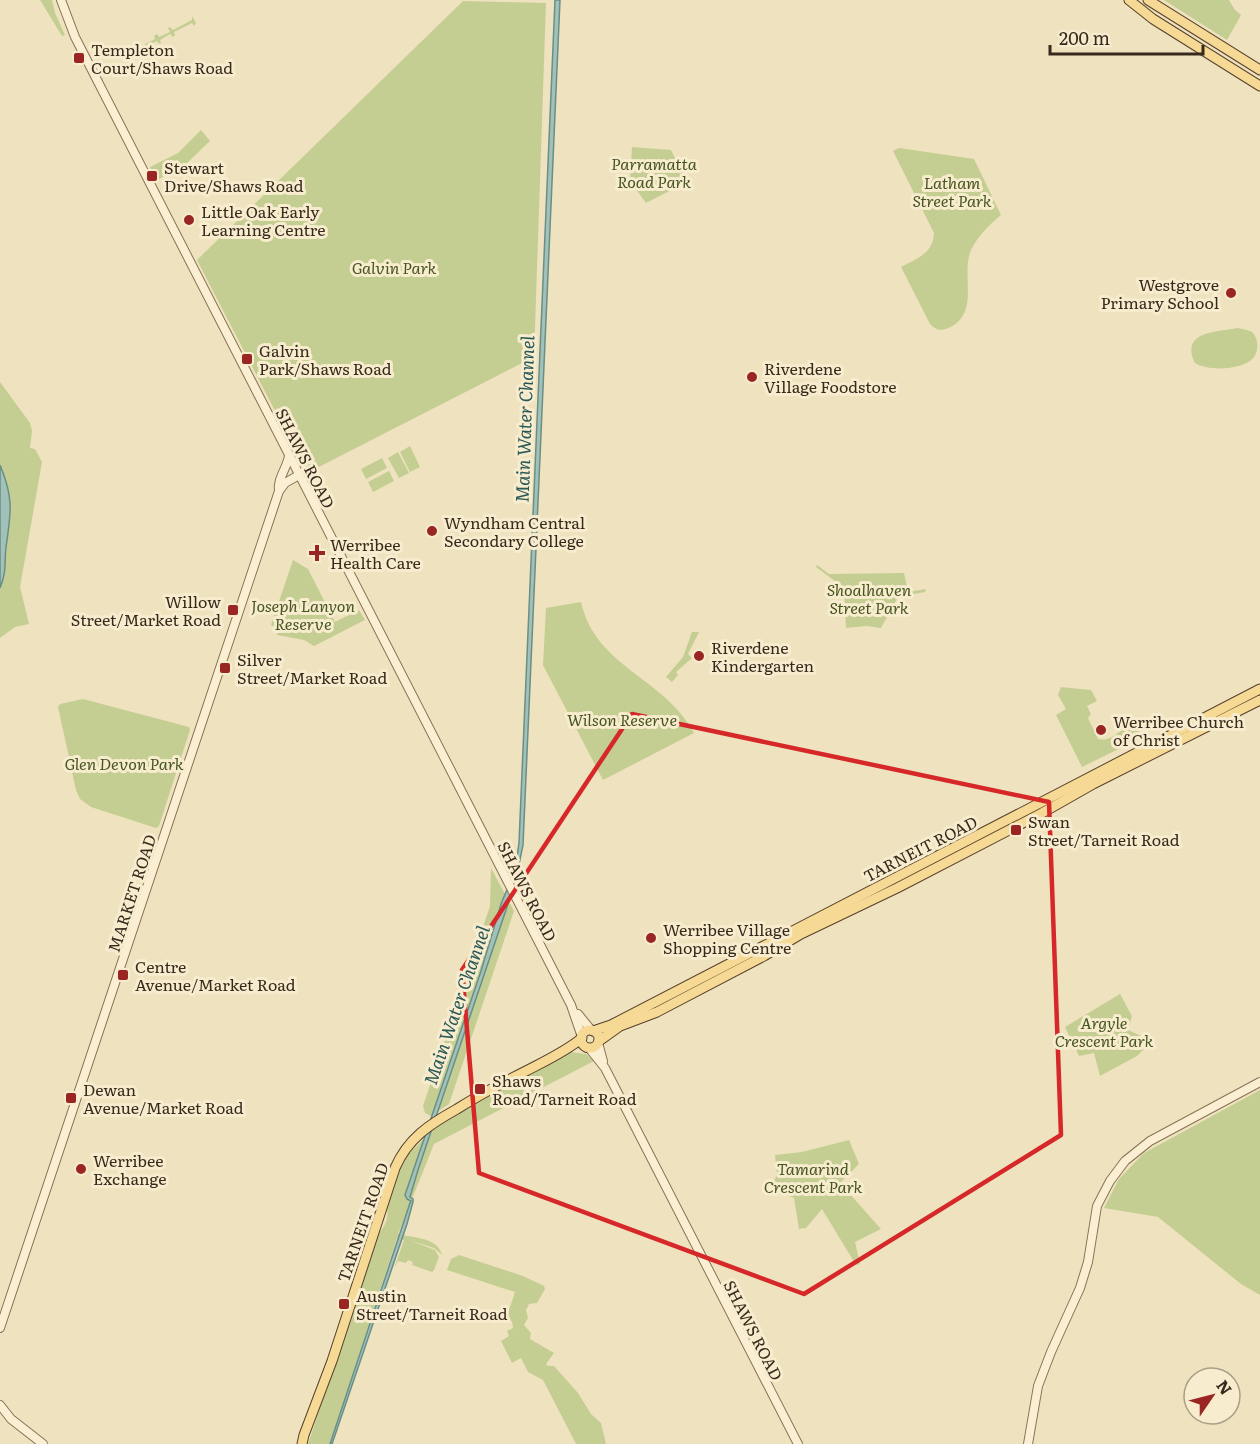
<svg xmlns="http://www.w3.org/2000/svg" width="1260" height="1444" viewBox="0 0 1260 1444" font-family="Literata,serif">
  <rect width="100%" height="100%" fill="#efe2bf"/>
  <!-- green -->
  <g fill="#c5ce92">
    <path d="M40 0H52L55 13 65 35 62 36Z"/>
    <path d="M1164 0H1229L1235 10 1241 15 1227 40Z"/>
    <path d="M463 1 546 3 534 357 307 473 197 260Z"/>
    <path d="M192 16 196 23 194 26 192 23 174 32 175 35 173 37 170 34 160 40 161 43 159 44 157 41 139 51V54L134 51 135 45 138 48 155 39 154 36 157 34 159 37 170 32 168 28 170 27 173 30 192 20Z"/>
    <path d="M201 130 210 141 184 166 157 180 150 167 178 153Z"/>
    <path d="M632 147 671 150 687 182 646 203 630 181Z"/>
    <path d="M899 148 974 159 1001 215C989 225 978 236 971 250 960 276 982 315 946 329 939 331 935 329 930 324L901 267C917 258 933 254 934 233L893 151Z"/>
    <path d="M1238 328C1242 329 1249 330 1252 332 1260 340 1259 355 1250 361 1237 370 1208 371 1195 363 1180 331 1217 332 1238 328Z"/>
    <path d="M0 382 30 423 32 431 30 448 35 449 42 462 20 587 29 624 15 627 0 638Z"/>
    <path d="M410 446 420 467 410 472 400 452Z"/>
    <path d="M398 452 409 473 399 478 388 458Z"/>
    <path d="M382 458 387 468 366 479 361 469Z"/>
    <path d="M389 471 394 481 373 492 368 482Z"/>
    <path d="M293 560 308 569 335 622 359 610 365 620 314 646 304 640 277 635 278 628 271 625Z"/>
    <path d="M817 565 829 574 904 573 908 592 926 589 925 592 898 597 881 628 867 626 846 628 844 588 816 567Z"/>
    <path d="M581 602C596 668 664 677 694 733L603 780 543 665 546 608Z"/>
    <path d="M692 632H699L688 654 692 658 676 672 678 675 672 682 666 677 683 657Z"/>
    <path d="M1061 687 1091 690 1097 701 1087 706 1091 714 1088 718 1098 739C1113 743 1121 726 1136 724L1141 738 1082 767 1056 715 1066 709 1058 695Z"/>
    <path d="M83 699 189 727 190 730 159 826 156 828 91 807 80 799 76 790 58 707 60 704Z"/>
    <path d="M491 868 514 911 449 1104 431 1116 425 1113 423 1106 490 906Z"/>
    <path d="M1120 994 1132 1016 1128 1030 1152 1041 1137 1056 1100 1076 1094 1053 1079 1056 1065 1027Z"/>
    <path d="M571 1052 586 1054 594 1061 434 1144 398 1234C413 1238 438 1237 442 1255L434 1248 409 1240 435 1250 439 1257 434 1270 432 1272 412 1265 413 1262 408 1260 406 1263 398 1261 394 1269 404 1240 397 1238 330 1444H308L378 1234C385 1226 389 1219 387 1208L402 1161 435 1127 523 1075Z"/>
    <path d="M1260 1090V1295L1241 1284 1158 1217 1104 1208 1119 1179 1144 1153Z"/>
    <path d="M849 1140 859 1164 840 1183 881 1229 855 1242 860 1264 856 1265 822 1209 806 1228 799 1229 794 1198 771 1189 777 1174 775 1155 802 1152Z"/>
    <path d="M459 1255 523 1276 544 1286 545 1289 537 1303 529 1304 526 1310 528 1318 524 1325 531 1333 530 1339 554 1353 546 1364 548 1366H554L578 1393 591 1414 601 1423 606 1444H576L543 1380 528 1372 521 1358 512 1363 501 1341 509 1336 507 1331 513 1328 512 1321 506 1319 515 1292 447 1270 451 1259Z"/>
  </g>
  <!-- water -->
  <g fill="#a2c1b9" stroke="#698f86" stroke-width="1.5">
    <path d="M555 0H560L523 845 517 874 506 910 418 1170 410 1197 413 1199V1202L407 1224 332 1444H330L410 1203 411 1201 407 1199 405 1195 481 971 501 904 515 870 519 843Z"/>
    <path d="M0 465C14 498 11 513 6 547 4 564 7 571 0 588Z"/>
  </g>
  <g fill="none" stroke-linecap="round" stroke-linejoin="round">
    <defs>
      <g id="minor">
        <path d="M61 0 75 37 571 1005 582 1037"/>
        <path d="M279 491C277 479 287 468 289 456"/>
        <path d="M578 1014 591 1030"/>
        <path d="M598 1043 603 1061"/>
        <path d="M589 1048 605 1068 798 1444"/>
        <path d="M0 1328 279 491 285 483 299 475"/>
        <path d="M0 1405 11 1419 43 1444"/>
        <path d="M1028 1444 1038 1386 1051 1352 1080 1288 1088 1262 1097 1206 1110 1181 1125 1161 1150 1141 1260 1082"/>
      </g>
      <g id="major">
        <path d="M1129 0 1153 19 1260 86"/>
        <path d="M1148 0 1260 70"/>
        <circle cx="590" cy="1039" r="9"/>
        <path d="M593 1031 611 1025 1260 689"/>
        <path d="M599 1041 620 1026 657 1012 764 956 801 934 897 888 1042 813 1093 784 1260 700"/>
        <path d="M302 1444 304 1435 332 1361 395 1168C408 1138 430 1124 457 1109 479 1095 502 1083 526 1071 545 1061 565 1052 582 1038"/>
      </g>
    </defs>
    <!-- minor casing -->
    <use href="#minor" stroke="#887256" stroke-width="10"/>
    <!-- major casing -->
    <use href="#major" stroke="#56402b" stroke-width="11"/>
    <!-- minor -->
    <use href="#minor" stroke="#faefd2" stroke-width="8"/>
    <!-- major -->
    <use href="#major" stroke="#f5d994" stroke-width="9"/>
  </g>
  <!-- marked area -->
  <path fill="none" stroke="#d62828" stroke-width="4.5" stroke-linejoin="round" d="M632 714 1049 802 1061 1135 804 1294 479 1173 462 970Z"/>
  <!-- markers -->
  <g fill="#9a2624" stroke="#f7ecce" stroke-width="2">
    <rect x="73" y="52" width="12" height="12" rx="3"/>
    <rect x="146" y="170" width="12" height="12" rx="3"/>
    <circle cx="189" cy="220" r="6"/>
    <circle cx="1231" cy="293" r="6"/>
    <rect x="241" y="353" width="12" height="12" rx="3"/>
    <circle cx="752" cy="377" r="6"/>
    <circle cx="432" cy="531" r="6"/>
    <path d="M314 544h6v6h6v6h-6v6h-6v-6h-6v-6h6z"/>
    <rect x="227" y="604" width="12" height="12" rx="3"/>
    <circle cx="699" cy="656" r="6"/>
    <rect x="219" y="662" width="12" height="12" rx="3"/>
    <circle cx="1101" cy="730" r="6"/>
    <rect x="1010" y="824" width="12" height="12" rx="3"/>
    <circle cx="651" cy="938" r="6"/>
    <rect x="117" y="969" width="12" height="12" rx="3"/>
    <rect x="474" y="1083" width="12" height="12" rx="3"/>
    <rect x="65" y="1092" width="12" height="12" rx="3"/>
    <circle cx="81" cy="1169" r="6"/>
    <rect x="338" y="1298" width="12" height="12" rx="3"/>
  </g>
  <g text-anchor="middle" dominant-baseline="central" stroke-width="6" stroke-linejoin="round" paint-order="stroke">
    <!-- poi labels -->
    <g font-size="16" fill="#372a1c" stroke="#f7ecce" text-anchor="start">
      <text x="91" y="49">Templeton<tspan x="91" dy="18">Court/Shaws Road</tspan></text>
      <text x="164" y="167">Stewart<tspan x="164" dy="18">Drive/Shaws Road</tspan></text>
      <text x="201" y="211">Little Oak Early<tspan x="201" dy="18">Learning Centre</tspan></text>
      <text x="1219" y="284" text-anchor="end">Westgrove<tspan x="1219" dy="18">Primary School</tspan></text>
      <text x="259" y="350">Galvin<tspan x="259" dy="18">Park/Shaws Road</tspan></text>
      <text x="764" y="368">Riverdene<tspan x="764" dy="18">Village Foodstore</tspan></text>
      <text x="444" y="522">Wyndham Central<tspan x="444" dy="18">Secondary College</tspan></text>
      <text x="330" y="544">Werribee<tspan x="330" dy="18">Health Care</tspan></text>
      <text x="221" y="601" text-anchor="end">Willow<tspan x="221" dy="18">Street/Market Road</tspan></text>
      <text x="711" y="647">Riverdene<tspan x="711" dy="18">Kindergarten</tspan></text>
      <text x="237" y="659">Silver<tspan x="237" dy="18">Street/Market Road</tspan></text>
      <text x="1113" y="721">Werribee Church<tspan x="1113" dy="18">of Christ</tspan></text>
      <text x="1028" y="821">Swan<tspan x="1028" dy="18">Street/Tarneit Road</tspan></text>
      <text x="663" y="929">Werribee Village<tspan x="663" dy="18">Shopping Centre</tspan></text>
      <text x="135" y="966">Centre<tspan x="135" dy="18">Avenue/Market Road</tspan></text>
      <text x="492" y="1080">Shaws<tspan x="492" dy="18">Road/Tarneit Road</tspan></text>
      <text x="83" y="1089">Dewan<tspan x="83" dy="18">Avenue/Market Road</tspan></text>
      <text x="93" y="1160">Werribee<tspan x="93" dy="18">Exchange</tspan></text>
      <text x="356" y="1295">Austin<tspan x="356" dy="18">Street/Tarneit Road</tspan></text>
    </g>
    <!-- park labels -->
    <g font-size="16" font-style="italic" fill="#465521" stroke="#f7ecce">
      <text x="654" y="163">Parramatta<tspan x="654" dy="18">Road Park</tspan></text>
      <text x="952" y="182">Latham<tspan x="952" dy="18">Street Park</tspan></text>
      <text x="394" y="267">Galvin Park</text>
      <text x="869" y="589">Shoalhaven<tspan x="869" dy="18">Street Park</tspan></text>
      <text x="303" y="605">Joseph Lanyon<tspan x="303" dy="18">Reserve</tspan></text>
      <text x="622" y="719">Wilson Reserve</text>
      <text x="124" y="763">Glen Devon Park</text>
      <text x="1104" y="1022">Argyle<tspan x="1104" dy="18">Crescent Park</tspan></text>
      <text x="813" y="1168">Tamarind<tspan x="813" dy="18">Crescent Park</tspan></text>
    </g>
    <!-- street labels -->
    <g font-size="16" fill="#372a1c" stroke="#f7ecce">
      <text transform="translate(306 458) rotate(63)">SHAWS ROAD</text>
      <text transform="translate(920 848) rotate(-27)">TARNEIT ROAD</text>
      <text transform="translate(528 891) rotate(63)">SHAWS ROAD</text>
      <text transform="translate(131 893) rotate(-72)">MARKET ROAD</text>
      <text transform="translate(362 1222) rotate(-71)">TARNEIT ROAD</text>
      <text transform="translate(754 1330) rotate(63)">SHAWS ROAD</text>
    </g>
    <!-- water labels -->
    <g font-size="18" font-style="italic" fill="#2a5856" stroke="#f7ecce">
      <text transform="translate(524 419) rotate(-88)">Main Water Channel</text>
      <text transform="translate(456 1005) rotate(-71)">Main Water Channel</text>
    </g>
  </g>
  <!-- north arrow -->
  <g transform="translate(1212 1396) rotate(55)"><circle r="28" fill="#f7ecce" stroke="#aa9e87" stroke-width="1.5"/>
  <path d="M0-4.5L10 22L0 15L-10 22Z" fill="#9a2624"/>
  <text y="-9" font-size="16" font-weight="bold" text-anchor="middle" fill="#372a1c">N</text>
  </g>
  <!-- scale -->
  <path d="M1050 45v9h153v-9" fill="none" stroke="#372a1c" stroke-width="3"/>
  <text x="1059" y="45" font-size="18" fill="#372a1c" stroke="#f7ecce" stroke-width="4.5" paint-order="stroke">200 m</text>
</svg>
